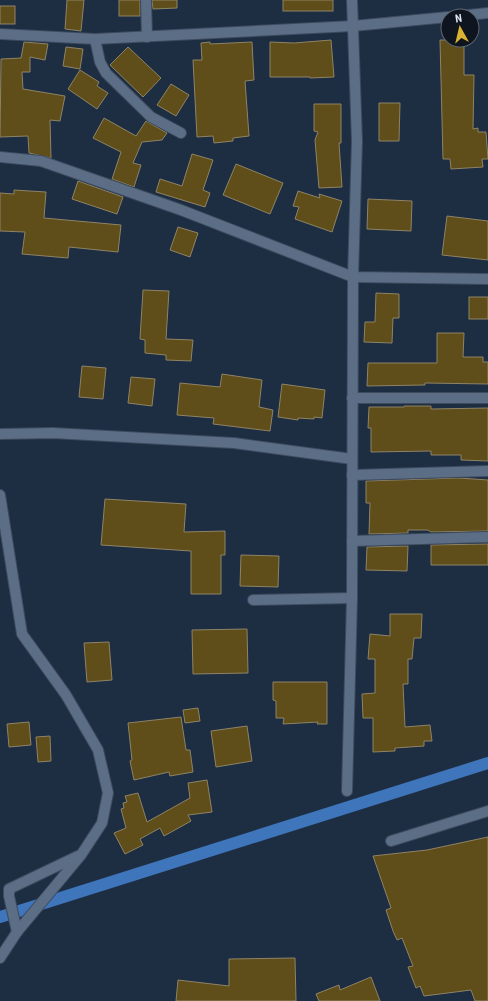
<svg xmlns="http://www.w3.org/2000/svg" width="488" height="1001" viewBox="0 0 488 1001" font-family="'Roboto Condensed',sans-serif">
  <rect width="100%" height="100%" fill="#1d2d42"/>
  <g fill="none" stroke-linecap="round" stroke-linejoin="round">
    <!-- canal -->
    <path stroke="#3f75ba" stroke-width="12" d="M0 917 488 763"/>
  </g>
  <!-- building -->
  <g fill="#5f4e19" stroke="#8e8366">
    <path d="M67 0H84L81 31 65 29Z"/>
    <rect x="119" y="0" width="21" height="16"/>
    <path d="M152 0H177V8L153 9Z"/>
    <rect x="283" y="0" width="50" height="11"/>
    <rect x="0" y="6" width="15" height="18"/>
    <path d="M331 40 334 77 310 78V77H270V42L294 43Z"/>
    <path d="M440 40H464V75H474L473 129 478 128V132H486L488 159H482L483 167 451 169 450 159H443Z"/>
    <path d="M24 42 48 44 45 60 30 57V72H22L23 89 65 96 60 121 50 120 51 158 29 153 28 136 0 137 1 59 21 58Z"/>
    <path d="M210 42V44L252 42 254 80 245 81 249 136 233 138V141L214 143 213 136 197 137 193 60H202L201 43Z"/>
    <path d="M66 47 83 49 80 69 63 66Z"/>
    <path d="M128 47 161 78 143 97 110 65Z"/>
    <path d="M80 70 99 82 97 86 108 93 97 109 68 89Z"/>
    <path d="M171 84 189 95 176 116 157 105Z"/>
    <path d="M379 103H400L399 141H379Z"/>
    <path d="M314 104H341V143H339L342 187 319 188 315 140 318 132 314 131Z"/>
    <path d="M104 118 136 136 146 121 167 133 162 140 142 142 133 163 141 165 134 187 112 179 121 152 93 138Z"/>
    <path d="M192 154 213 160 203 190 210 193 205 207 156 192 160 179 182 186Z"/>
    <path d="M236 164 283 183 270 214 223 195Z"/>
    <path d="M78 181 123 197 117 214 72 199Z"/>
    <path d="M14 190 46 192 44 218 121 225 118 252 69 247 68 258 22 254 25 232 0 231V193L14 194Z"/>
    <path d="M298 191 320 198 319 194 342 201 332 232 295 219 299 207 293 206Z"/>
    <path d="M368 199 412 201 411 231 367 229Z"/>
    <path d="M447 216 488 221V260L442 255Z"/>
    <path d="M178 227 198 233 190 257 170 250Z"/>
    <path d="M143 290 169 291 166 339 193 340 191 361 166 360V355L145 353V340L140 339Z"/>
    <path d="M376 293 399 294V318H393L392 343 364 342 365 322H375Z"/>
    <rect x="469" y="297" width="19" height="22"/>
    <path d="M437 333H464L463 357H483V362H488V384L425 383V385L367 386 368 363H437Z"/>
    <path d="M82 366 106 368 103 399 79 397Z"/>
    <path d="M222 374 262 380 259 407 273 410 270 431 213 424 214 418 177 415 180 383 220 387Z"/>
    <path d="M131 377 155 379 152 406 128 403Z"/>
    <path d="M282 384 325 390 322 418 314 417V419L298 418V420L278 417Z"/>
    <path d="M404 406H431V409L488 408V461L461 460V455H431V451L371 452V428H368L369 407H404Z"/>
    <path d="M459 478 488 480V531L431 532 428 530H408V533L369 534 370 503H366V481Z"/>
    <path d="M105 499 186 504 184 532 225 531V555H221V594H191V551L101 545Z"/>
    <path d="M488 544V565H431V545Z"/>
    <path d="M408 546 407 571 366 570 367 547Z"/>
    <path d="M241 555 279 556 278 587 240 586Z"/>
    <path d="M390 614H422L421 638H414L412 659H408V684H403L405 727 430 725 432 741H424V746L395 748V751L373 752V718H363L362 694 375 693V659H368L370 634 390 636Z"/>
    <path d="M247 629 248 673 193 674 192 630Z"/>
    <path d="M109 642 112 680 87 682 84 643Z"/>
    <path d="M273 682H327V724H317L318 722 283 724 284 718H276V701L273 700Z"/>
    <path d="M198 708 200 721 185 723 183 710Z"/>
    <path d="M181 717 186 750H190L193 772 170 776 169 772 134 780 130 761 132 760 128 723Z"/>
    <path d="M29 722 31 745 9 747 7 724Z"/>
    <path d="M247 726 252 761 216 767 211 731Z"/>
    <path d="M50 736 51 761 38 762 36 737Z"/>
    <path d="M207 780 212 812 188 815 191 821 164 836 160 828 140 839 143 845 125 854 114 833 126 828 121 809 124 808 123 803 127 802 125 796 138 793 147 822 190 798 188 783Z"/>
    <path d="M488 837V1001H475L471 990 424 996 420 986 416 988 408 967 413 966 402 938 397 940 393 931 386 910 391 908 373 856 427 850Z"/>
    <path d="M295 958 296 1001H176L178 980 229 986V959Z"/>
    <path d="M371 977 380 1001H319L316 994 339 985 340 990Z"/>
  </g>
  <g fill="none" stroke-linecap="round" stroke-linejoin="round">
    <defs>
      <g id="minor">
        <path d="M146 0 147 37"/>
        <path d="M459 16 488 13"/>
        <path d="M0 34 95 39 353 26 448 17"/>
        <path d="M95 39 100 62 106 73 151 117 181 133"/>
        <path d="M0 157 41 161 181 210 353 277 488 279"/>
        <path d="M352 398H488"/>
        <path d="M0 434 53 433 234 443 352 459"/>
        <path d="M352 475 488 471"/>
        <path d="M0 495 22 634 66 695 98 750 108 793 102 823 81 855 17 932 0 958"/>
        <path d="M352 541 488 537"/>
        <path d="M253 600 352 598"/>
        <path d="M347 791 352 598 353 277 357 141 352 0"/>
        <path d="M391 841 488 811"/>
        <path d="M17 932 9 896V889L78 856"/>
      </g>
    </defs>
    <!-- minor casing -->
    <use href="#minor" stroke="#3d4b5d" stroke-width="12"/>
    <!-- minor -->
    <use href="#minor" stroke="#5c6e86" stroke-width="10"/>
  </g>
  <!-- north arrow -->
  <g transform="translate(460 28) rotate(352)"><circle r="19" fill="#0e151e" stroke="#606873"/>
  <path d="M0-3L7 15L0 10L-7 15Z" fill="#dab333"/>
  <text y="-6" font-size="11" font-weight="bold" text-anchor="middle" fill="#dbe5f3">N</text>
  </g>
</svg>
